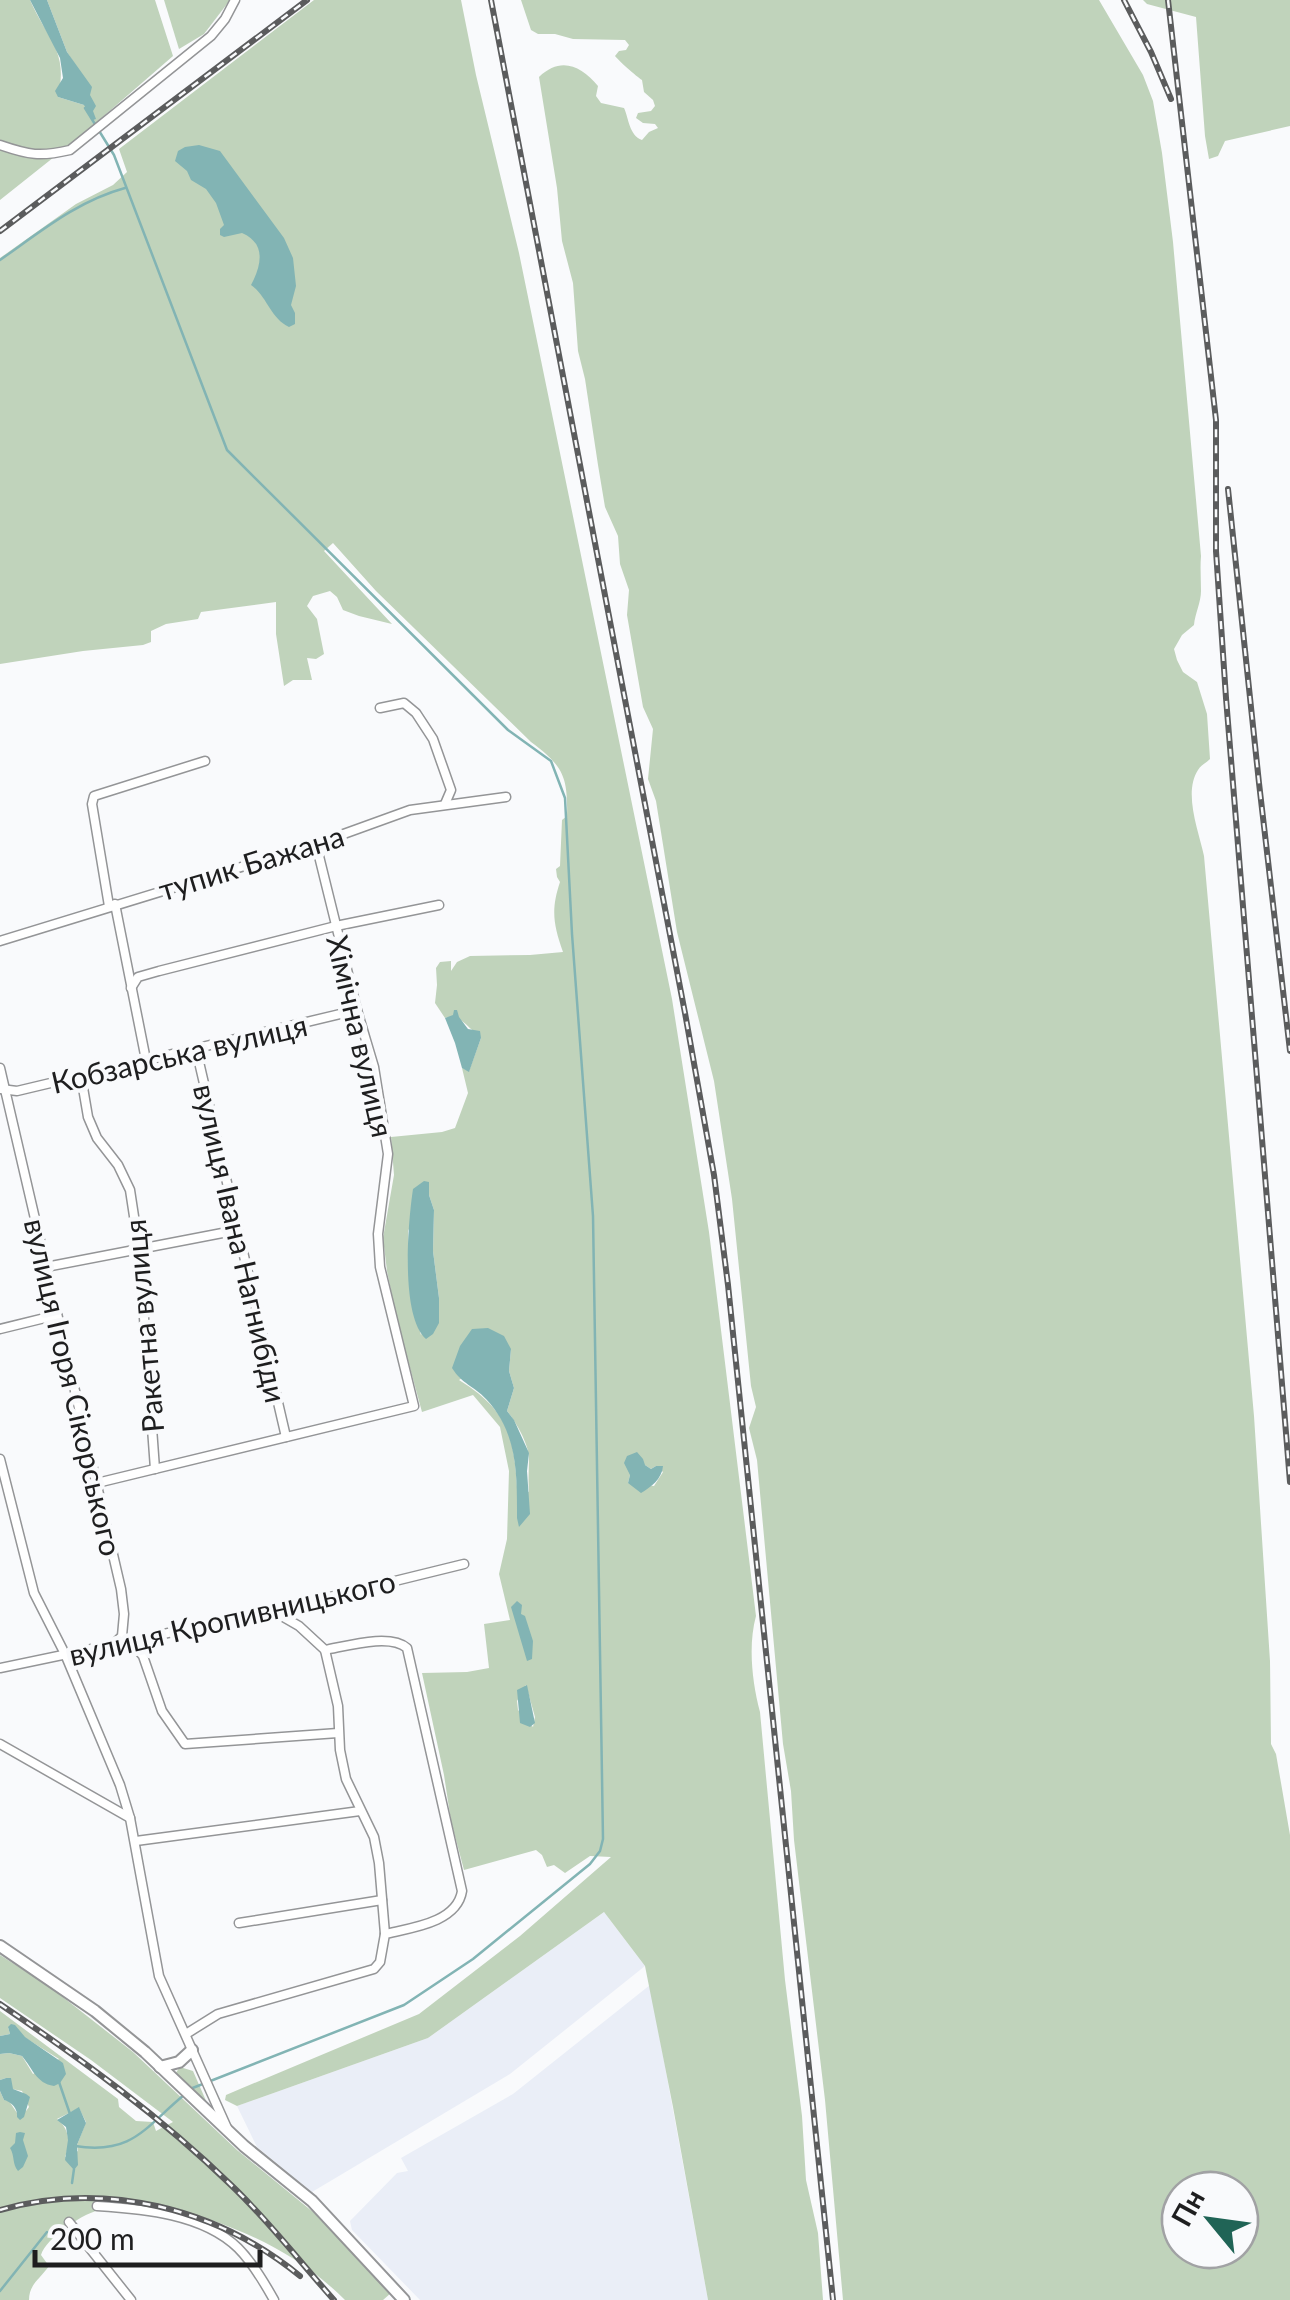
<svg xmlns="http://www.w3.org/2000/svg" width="1290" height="2300" viewBox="0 0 1290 2300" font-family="Lato,sans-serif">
  <rect width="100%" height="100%" fill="#f9fafc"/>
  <!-- built -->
  <g fill="#eaeef7">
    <path d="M604 1912 645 1966 510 2074 312 2192 257 2147 237 2106 428 2038Z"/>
    <path d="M650 1985 708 2300H420L352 2230 350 2221 397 2173 408 2171 401 2158 513 2094Z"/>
  </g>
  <!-- green -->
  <g fill="#c0d3bb" fill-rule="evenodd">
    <path d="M0 0H30C47 39 69 51 58 97L84 105 76 66 67 52 47 0H155L173 56 83 134 0 200Z"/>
    <path d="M164 0H230L204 34 179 49Z"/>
    <path d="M314 0H461L476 75 519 253 672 999 709 1232 756 1616C748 1645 752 1682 760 1712L785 1980 802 2116 806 2180 818 2233 823 2300H708L673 2107 645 1966 604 1912 428 2038 237 2106 225 2100 226 2095 240 2089 419 2014 520 1936 611 1857 590 1856 565 1873 554 1865 547 1867 542 1855 536 1850 464 1870 451 1821 444 1775 422 1673 467 1672 489 1668 484 1624 510 1620 499 1574 507 1539 509 1471 500 1427 473 1395 422 1412 397 1320 387 1271 383 1238 394 1175 391 1137 442 1132 455 1128 468 1093 462 1068 469 1071 481 1038C469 1029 460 1013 445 1018L435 1003 437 985 436 968 440 962 451 961V971L457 962 470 956 530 955 563 952C553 924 551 909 560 882L557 877 556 869 560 866 562 820 567 816C568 776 563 766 531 742L376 591 333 543 324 551 392 624 359 616 343 610 337 597 330 591 313 596 307 606 317 619 324 654 316 659 307 658 312 680H293L284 686 276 634V602L201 612 198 619 166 624 151 631V642L143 645 83 651 0 664V258L76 204 113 185 127 172 119 149ZM429 1183V1195L434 1210 433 1251 439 1298 421 1335 410 1293 408 1231ZM511 1349 509 1371 514 1388 507 1411C516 1422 528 1443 529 1457 529 1469 528 1480 529 1492L517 1487C514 1434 506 1409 459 1380ZM645 1465 651 1469 656 1466 663 1472 654 1486 628 1483 630 1475ZM526 1685 535 1717 533 1727 518 1710 517 1701Z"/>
    <path d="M521 0H1099L1143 75 1153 101 1162 153 1173 242 1201 556C1200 568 1201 579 1201 591 1201 602 1195 614 1194 625L1182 635 1174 649 1177 660 1183 672 1197 682 1207 714 1210 759C1206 763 1201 765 1198 770 1183 793 1199 832 1204 856L1254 1416 1270 1661 1271 1744 1276 1754 1290 1835V2300H843L825 2100 794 1840 791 1791 783 1744 757 1460 749 1428 756 1407 751 1386 732 1199 714 1081 677 932 656 801 648 779 653 729 643 707 627 615 629 590 620 564 618 536 605 507 598 465 585 379 578 351 573 283 562 241 557 188 539 77C561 56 581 66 598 86L596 96 601 103 624 108C629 119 629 135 642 140L649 132 658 128 655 124 643 123 636 118 638 113 651 111 655 106 653 100 644 92 642 80C636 76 620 62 615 56L619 51 626 50 629 45 625 40 573 39 555 34H538L531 30ZM1240 2190V2250H1180V2190Z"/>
    <path d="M1143 0H1290V126L1225 141 1218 156 1209 159 1205 136 1196 17 1147 4Z"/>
    <path d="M0 1955 50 1987 133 2052 237 2150 313 2212 391 2293 383 2300H345C293 2248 229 2223 159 2204L151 2215C137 2213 117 2207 103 2209 84 2212 46 2238 41 2255L49 2266C41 2278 29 2284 29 2300H0V2091L4 2100 9 2101 17 2113 26 2111 29 2107 22 2091 12 2089 6 2078 0 2080V2054L9 2053 22 2056 33 2074 59 2059 8 2027 10 2034 0 2036V2011L118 2099 119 2107 136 2121 153 2122 156 2131 173 2122 91 2060 0 1998ZM79 2108 86 2122 77 2145 78 2151 65 2157C71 2143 69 2128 57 2119Z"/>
    <path d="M180 2067 193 2071 207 2103 200 2100 175 2074Z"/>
  </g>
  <!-- water -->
  <g fill="#82b4b4">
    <path d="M30 0H47L67 52 92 87 90 95 96 106 93 111 96 119 93 120 84 105 58 97 55 91 63 78 60 58Z"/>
    <path d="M199 145 220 151 284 238 293 258 296 286 291 305 295 313V324L289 327C270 318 267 296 251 285 261 266 267 244 242 233L224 237 220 235V229L224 225 216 203 206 189 191 180 187 171 175 161 178 151 185 147Z"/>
    <path d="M454 1010H457L459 1017 468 1029 480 1031 481 1038 469 1072 462 1068 455 1043 445 1018 453 1015Z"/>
    <path d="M424 1181 429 1182V1195L434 1210 433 1251 439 1298V1323L433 1334 426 1339C400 1316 408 1222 413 1189Z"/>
    <path d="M488 1328 504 1336 511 1349 509 1371 514 1388 507 1411 514 1420 529 1453 527 1471 530 1514 519 1527 517 1518C517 1474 518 1433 486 1399 474 1386 462 1384 452 1368L460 1346 472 1329Z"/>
    <path d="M637 1452 643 1459 645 1465 651 1469 656 1466H663C662 1479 651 1487 641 1493L628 1483 630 1475 624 1463 627 1456Z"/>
    <path d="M517 1601 522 1605 521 1614 525 1616 533 1641 532 1659 527 1661 511 1607Z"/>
    <path d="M527 1685 535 1723 530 1727 520 1723 517 1690Z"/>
    <path d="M11 2024 15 2025 25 2037 63 2063 66 2074 60 2083 54 2086C36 2083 33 2069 22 2056L9 2053 0 2054V2036L10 2034 8 2027Z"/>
    <path d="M6 2078H11L13 2089 26 2094 30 2097 24 2117 20 2120 17 2117C18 2109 12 2102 4 2100L0 2091V2080Z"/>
    <path d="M79 2107 86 2123 77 2145 78 2165 74 2170 65 2160 68 2140 66 2127 57 2120Z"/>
    <path d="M20 2132 25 2133 23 2140 28 2156 23 2167 18 2171C12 2164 15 2156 10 2148L15 2143 16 2133Z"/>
  </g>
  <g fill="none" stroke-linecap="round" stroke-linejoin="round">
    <!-- stream -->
    <g stroke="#82b4b4" stroke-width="2.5">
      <path d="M85 108 114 155 227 450 508 730 551 761 565 798 572 934 593 1216 603 1839 600 1851 590 1864 473 1959 404 2005 190 2089"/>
      <path d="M0 260C40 232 77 201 125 188"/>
      <path d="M59 2082 71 2117"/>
      <path d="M75 2146C133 2155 145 2127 184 2095"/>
      <path d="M72 2183 74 2169"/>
      <path d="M0 2291 47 2232"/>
    </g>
    <defs>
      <g id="minor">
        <path d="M0 145C29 155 40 157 70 150L211 36 225 19 235 0"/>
        <path d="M380 708 404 703 416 713 433 739 451 790 445 804"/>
        <path d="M115 904 146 1060"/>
        <path d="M109 906 92 804 94 796 205 761"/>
        <path d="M0 941 316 844 410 810 506 797"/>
        <path d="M131 988 138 977 159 971 336 926 439 905"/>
        <path d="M196 1049 286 1437"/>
        <path d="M0 1068 121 1589 124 1614 122 1636 113 1645"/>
        <path d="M81 1076 88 1117 97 1138 118 1165 130 1190 139 1249 155 1469"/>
        <path d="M1 1089 17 1091 357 1010"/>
        <path d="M46 1267 238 1230"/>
        <path d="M0 1329 57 1315"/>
        <path d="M0 1459 34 1593 65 1654 120 1785 130 1818 159 1976 227 2128"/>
        <path d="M97 1483 414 1406 380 1267 378 1234 388 1154 374 1067 357 1010 316 844"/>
        <path d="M273 1611 299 1626 325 1650 338 1706 340 1750 346 1779 374 1837 379 1863 385 1934"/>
        <path d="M131 1642 143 1656 162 1711 185 1744 338 1733"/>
        <path d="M0 1668 273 1611 464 1564"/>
        <path d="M0 1744 130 1818"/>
        <path d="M136 1841 360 1811"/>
        <path d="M239 1923 382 1900"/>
        <path d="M186 2034 218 2014 374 1969 380 1962 385 1934C410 1928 457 1923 462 1891L407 1648C390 1633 347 1646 325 1650"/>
        <path d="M97 2206C144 2209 203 2214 238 2248 253 2263 264 2282 274 2300"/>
        <path d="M69 2222 131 2300"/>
      </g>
      <g id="tertiary">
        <path d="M0 1946 95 2011 145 2052 244 2146 312 2201 404 2300"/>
        <path d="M160 2067 179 2062 192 2050"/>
      </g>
    </defs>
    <!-- minor casing -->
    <use href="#minor" stroke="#949597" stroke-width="11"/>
    <!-- tertiary casing -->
    <use href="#tertiary" stroke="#949597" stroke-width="14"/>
    <!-- minor -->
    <use href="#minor" stroke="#fff" stroke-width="8"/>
    <!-- tertiary -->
    <use href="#tertiary" stroke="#fff" stroke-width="10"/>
    <defs>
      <g id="rail">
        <path d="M491 0 685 1013 714 1175 728 1285 833 2300"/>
        <path d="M1124 0 1151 52 1171 99"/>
        <path d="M1168 0 1216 420V551L1226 698 1290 1482"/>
        <path d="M0 231 307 0"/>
        <path d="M1228 489 1259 783 1290 1051"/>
        <path d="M0 2004C81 2059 160 2116 231 2185 268 2220 300 2262 334 2300"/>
        <path d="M0 2210C104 2180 217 2208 300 2276"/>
      </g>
    </defs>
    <!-- rail casing -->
    <use href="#rail" stroke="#5b5c5d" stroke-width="6"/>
    <!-- rail -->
    <use href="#rail" stroke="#f9fafc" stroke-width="2.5" stroke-dasharray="8" stroke-linecap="butt"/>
  </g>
  <g text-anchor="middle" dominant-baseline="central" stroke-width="9" stroke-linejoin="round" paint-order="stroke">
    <!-- street labels -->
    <g font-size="30" fill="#1e1e1f" stroke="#f9fafc">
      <text transform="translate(251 862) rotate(-17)">тупик Бажана</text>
      <text transform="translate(361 1036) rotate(77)">Хімічна вулиця</text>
      <text transform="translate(179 1053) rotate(-13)">Кобзарська вулиця</text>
      <text transform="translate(241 1243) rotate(77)">вулиця Івана Нагнибіди</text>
      <text transform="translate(143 1326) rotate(-95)">Ракетна вулиця</text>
      <text transform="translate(74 1387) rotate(77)">вулиця Ігоря Сікорського</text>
      <text transform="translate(232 1617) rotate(-13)">вулиця Кропивницького</text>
    </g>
  </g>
  <!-- north arrow -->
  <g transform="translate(1210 2220) rotate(299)"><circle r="48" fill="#f9fafc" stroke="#a1a2a4" stroke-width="2.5"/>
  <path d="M0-8L18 38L0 25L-18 38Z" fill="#206456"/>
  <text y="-15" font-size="28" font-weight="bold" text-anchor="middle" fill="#1e1e1f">Пн</text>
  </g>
  <!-- scale -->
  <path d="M35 2250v15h225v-15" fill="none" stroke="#1e1e1f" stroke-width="5"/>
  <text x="50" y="2250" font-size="30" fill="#1e1e1f" stroke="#f9fafc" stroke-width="8" paint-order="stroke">200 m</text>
</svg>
